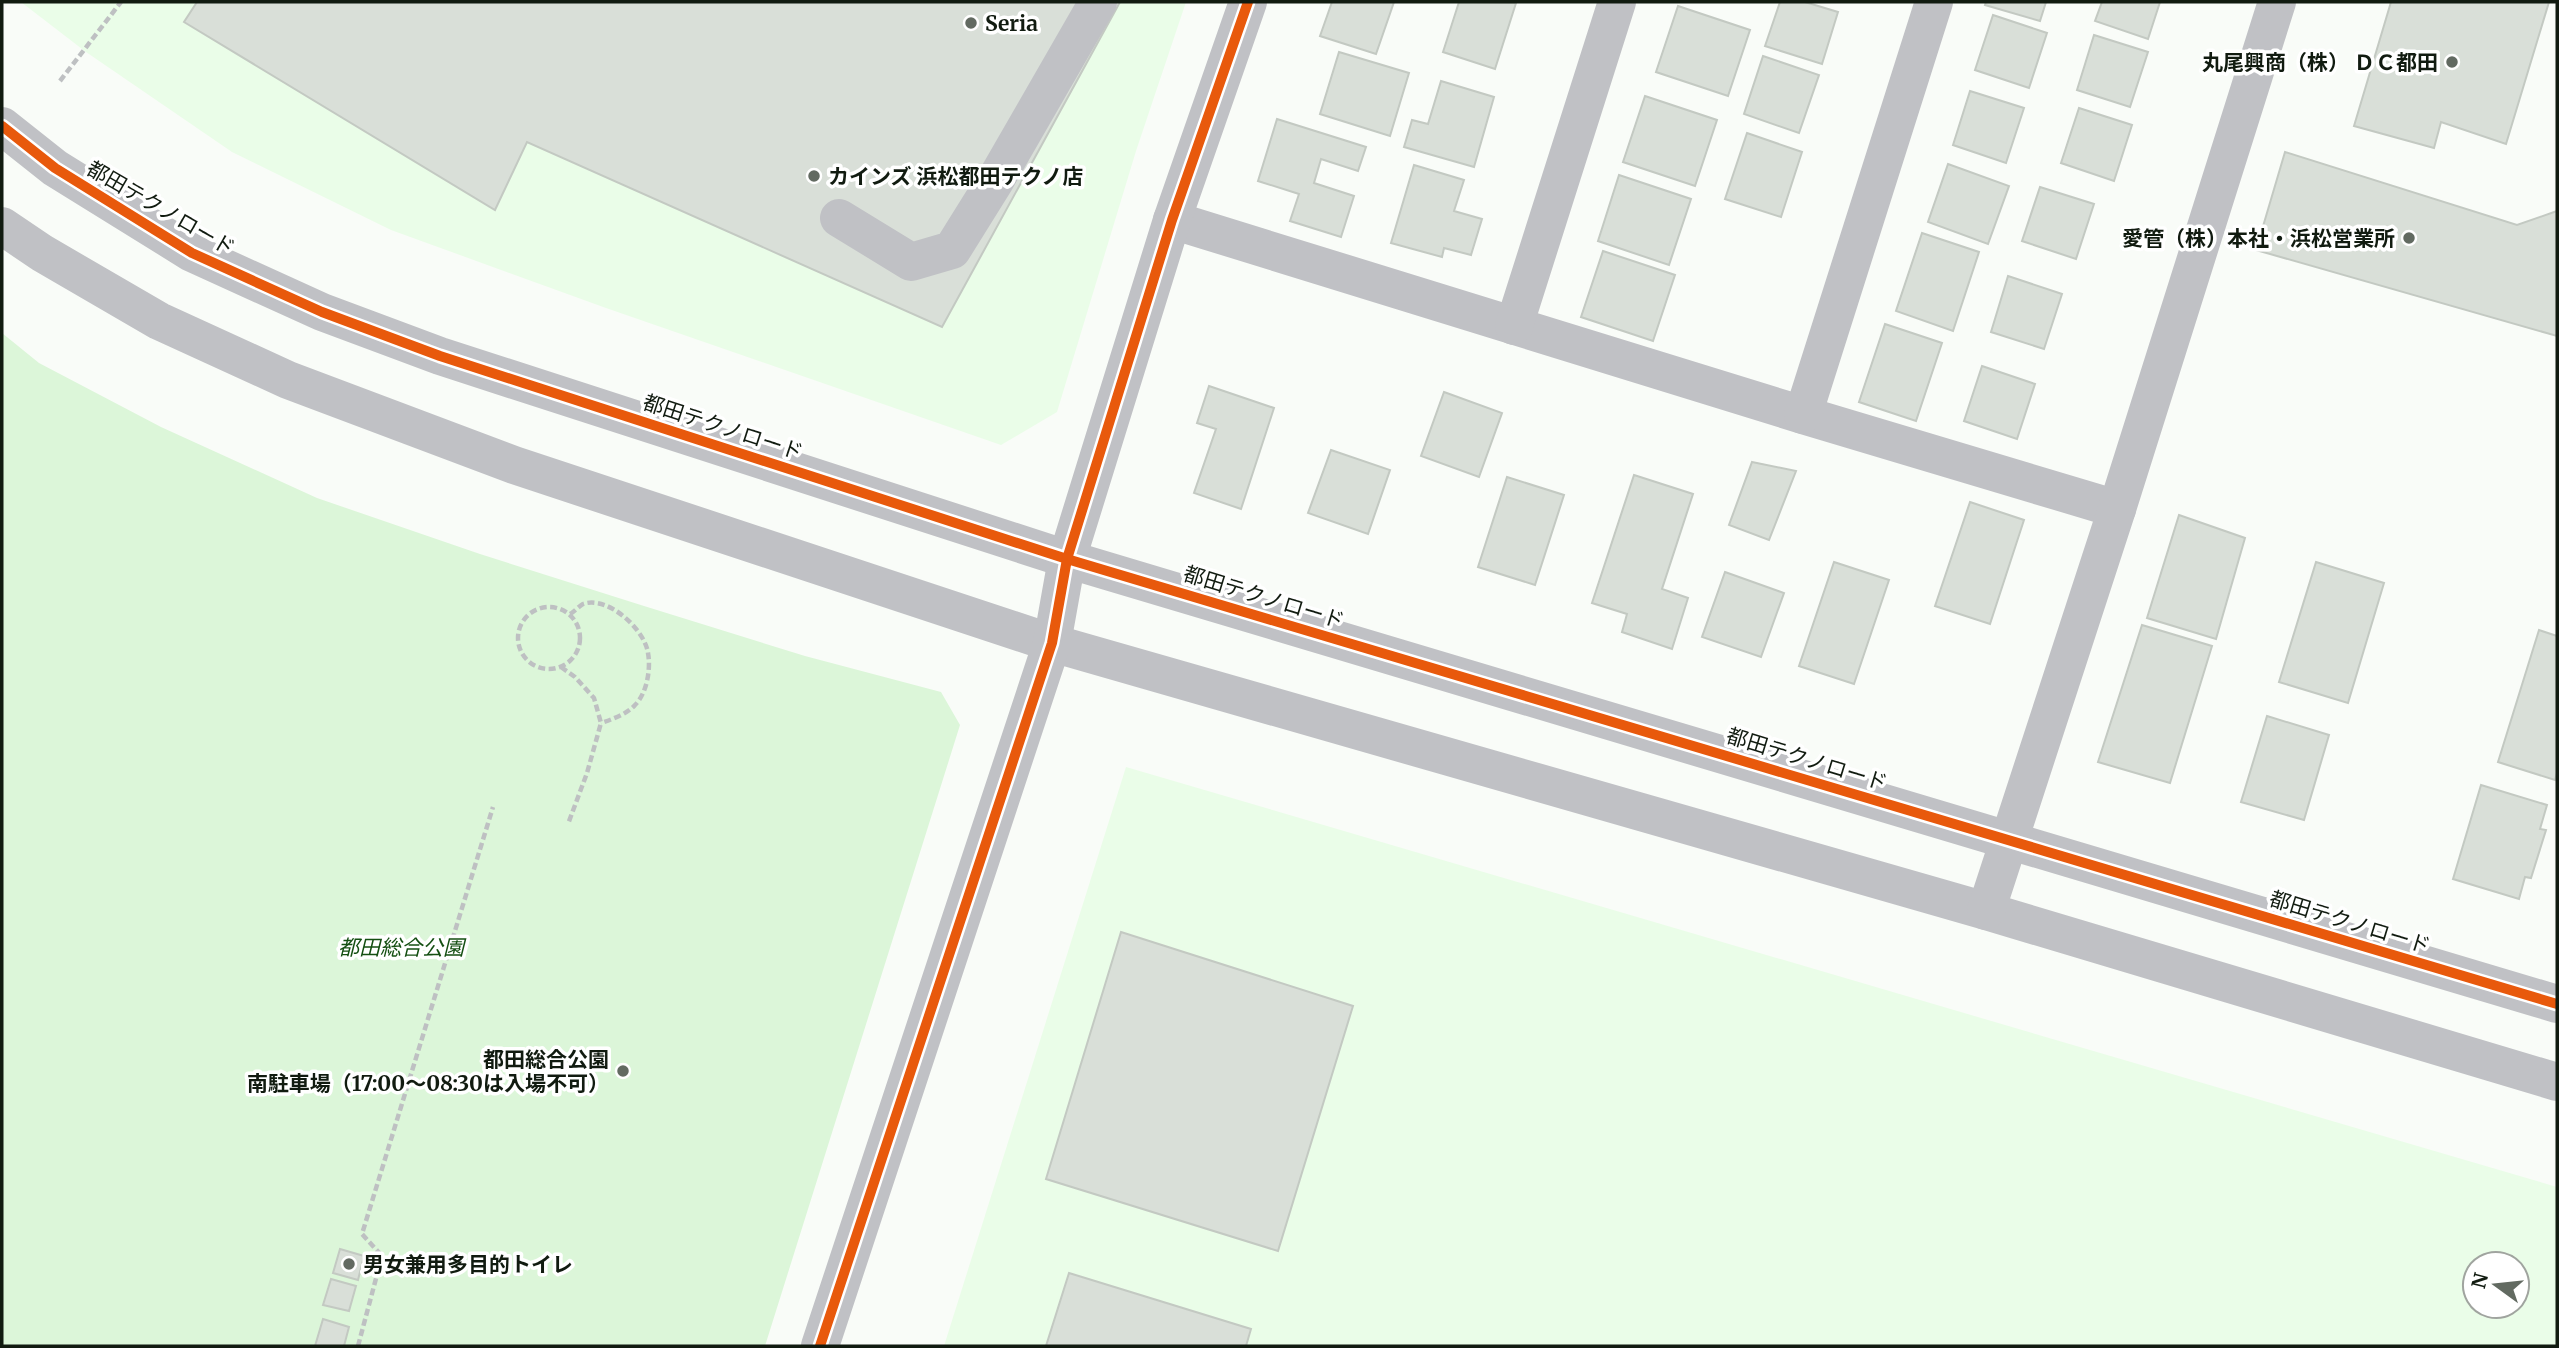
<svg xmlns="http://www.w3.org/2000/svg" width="2559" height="1348" viewBox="0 0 2559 1348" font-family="Merriweather,'Noto Sans JP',serif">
  <rect width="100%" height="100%" fill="#f9fcf8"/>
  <!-- built -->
  <g fill="#eafde8" fill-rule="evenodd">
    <path d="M21 2H1186L1136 151 1057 412 1001 445 606 308 391 230 232 152 86 52Z"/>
    <path d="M1126 767 2557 1187V1346H944ZM2475 1264H2517V1306H2475Z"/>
  </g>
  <!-- green -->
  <path fill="#dcf6d9" d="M2 333 39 363 161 427 317 498 480 554 644 606 805 656 941 692 960 725 765 1346H2Z"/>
  <!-- building -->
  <g fill="#d9dfd8" stroke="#c3c9c2" stroke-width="2">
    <path d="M197 2H1120L942 327 527 142 495 210 184 22Z"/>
    <path d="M1332 2H1394L1376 54 1320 36Z"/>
    <path d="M1459 2 1516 3 1495 69 1443 52Z"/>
    <path d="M1780 2H1805L1838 12 1822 64 1765 46Z"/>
    <path d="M1986 2H2046L2040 21 1985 5Z"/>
    <path d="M2102 2H2160L2148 39 2095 21Z"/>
    <path d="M2391 2H2549L2506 144 2441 122 2434 148 2354 126Z"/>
    <path d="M1678 6 1750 30 1728 96 1656 72Z"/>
    <path d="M1993 15 2047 33 2029 88 1975 70Z"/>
    <path d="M2094 35 2148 52 2130 107 2077 90Z"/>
    <path d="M1339 52 1409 73 1390 136 1320 114Z"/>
    <path d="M1763 56 1819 75 1799 133 1744 114Z"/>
    <path d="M1441 81 1494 97 1474 167 1404 147 1412 120 1428 124Z"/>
    <path d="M1970 91 2024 108 2006 163 1953 145Z"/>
    <path d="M1645 96 1717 120 1695 186 1623 162Z"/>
    <path d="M2079 108 2132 125 2114 181 2061 163Z"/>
    <path d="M1277 119 1366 147 1358 171 1321 159 1314 183 1354 196 1341 237 1290 221 1299 194 1258 181Z"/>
    <path d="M1747 133 1802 152 1781 217 1725 199Z"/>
    <path d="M2285 152 2517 225 2557 211V336L2256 250Z"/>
    <path d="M1948 164 2009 186 1988 244 1928 222Z"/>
    <path d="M1414 165 1464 180 1454 211 1482 219 1471 255 1444 248 1442 257 1391 243Z"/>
    <path d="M1619 175 1691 199 1669 265 1598 241Z"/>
    <path d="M2040 187 2094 204 2076 259 2022 241Z"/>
    <path d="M1922 233 1979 252 1953 331 1896 311Z"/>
    <path d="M1603 251 1675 275 1653 341 1581 317Z"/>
    <path d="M2008 276 2062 294 2044 349 1991 332Z"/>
    <path d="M1885 324 1942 343 1916 421 1859 402Z"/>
    <path d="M1982 366 2035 384 2017 439 1964 421Z"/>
    <path d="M1209 386 1274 408 1241 509 1194 493 1216 429 1197 423Z"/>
    <path d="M1444 392 1502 413 1479 477 1421 456Z"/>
    <path d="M1331 450 1390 470 1368 534 1308 513Z"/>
    <path d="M1752 462 1796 471 1769 540 1729 525Z"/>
    <path d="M1634 475 1693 494 1662 589 1688 598 1672 649 1622 632 1627 614 1592 603Z"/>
    <path d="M1507 477 1564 495 1535 585 1478 567Z"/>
    <path d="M1970 502 2024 520 1990 624 1935 606Z"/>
    <path d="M2179 515 2245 538 2216 639 2147 618Z"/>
    <path d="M1834 562 1889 580 1854 684 1799 666Z"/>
    <path d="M2316 562 2384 583 2348 703 2279 682Z"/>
    <path d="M1725 572 1784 593 1761 657 1702 637Z"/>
    <path d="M2142 625 2212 646 2170 783 2098 762Z"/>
    <path d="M2539 630 2557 636V773L2555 780 2498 762Z"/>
    <path d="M2267 716 2329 735 2304 820 2241 802Z"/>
    <path d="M2481 785 2547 805 2540 829 2546 830 2531 878 2525 877 2519 899 2453 879Z"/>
    <path d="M1121 932 1353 1006 1278 1251 1046 1179Z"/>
    <path d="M340 1249 364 1256 358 1280 333 1273Z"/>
    <path d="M1069 1273 1251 1329 1246 1346H1046Z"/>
    <path d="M331 1279 356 1286 349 1311 323 1305Z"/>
    <path d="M323 1319 349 1327 344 1346H315Z"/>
  </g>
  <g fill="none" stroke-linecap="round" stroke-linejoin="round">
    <!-- path -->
    <g stroke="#bec0c2" stroke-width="4.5" stroke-dasharray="7 3.5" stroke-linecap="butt">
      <path d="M60 81 121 2"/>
      <circle cx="549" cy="638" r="31"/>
      <path d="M570 614C574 612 579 606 583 604 608 595 645 630 648 653 651 669 647 693 635 705 627 714 613 719 601 723"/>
      <path d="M561 667 575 677 594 698 601 723 587 773 568 824"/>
      <path d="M358 1346 382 1256 362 1234 493 807"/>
    </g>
    <!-- minor -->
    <g stroke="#c0c1c5" stroke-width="38">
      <path d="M2 126 55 168 192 253 322 312 440 356 1067 559 2557 1004"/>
      <path d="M839 218 911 262 952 250 995 181 1098 2"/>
      <path d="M1172 220 1803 415 2117 509"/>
      <path d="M2 226 42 253 159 321 288 380 514 465 1052 643 1986 911 2557 1082"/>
      <path d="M1514 326 1617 2"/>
      <path d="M1803 415 1934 2"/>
      <path d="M1986 911 2117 509 2277 2"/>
      <path d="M820 1346 1052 643 1067 559 1172 220 1248 2"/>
    </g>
    <defs>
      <g id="cycleway">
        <path d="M2 126 55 168 192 253 322 312 440 356 1067 559 2557 1004"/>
        <path d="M820 1346 1052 643 1067 559 1172 220 1248 2"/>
      </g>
    </defs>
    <!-- cycleway casing -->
    <use href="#cycleway" stroke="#fff" stroke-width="15"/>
    <!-- cycleway -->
    <use href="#cycleway" stroke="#e8590c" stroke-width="10"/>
  </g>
  <!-- markers -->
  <g fill="#626a61" stroke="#fff" stroke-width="2.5">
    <circle cx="971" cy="23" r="7"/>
    <circle cx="2452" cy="62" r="7"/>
    <circle cx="814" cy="176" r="7"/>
    <circle cx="2409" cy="238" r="7"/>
    <circle cx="623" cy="1071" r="7"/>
    <circle cx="349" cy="1264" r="7"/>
  </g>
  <g text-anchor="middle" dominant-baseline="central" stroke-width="7" stroke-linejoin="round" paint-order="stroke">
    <!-- poi labels -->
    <g font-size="21" font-weight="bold" fill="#111b10" stroke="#fff" text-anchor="start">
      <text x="985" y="23">Seria</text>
      <text x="2438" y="62" text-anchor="end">丸尾興商（株） ＤＣ都田</text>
      <text x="828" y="176">カインズ 浜松都田テクノ店</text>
      <text x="2395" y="238" text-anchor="end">愛管（株）本社・浜松営業所</text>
      <text x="609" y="1059" text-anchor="end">都田総合公園<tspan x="609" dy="24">南駐車場（17:00～08:30は入場不可）</tspan></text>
      <text x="363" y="1264">男女兼用多目的トイレ</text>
    </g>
    <!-- street labels -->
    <g font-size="21" fill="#111b10" stroke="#fff">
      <text transform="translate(161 208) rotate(30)">都田テクノロード</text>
      <text transform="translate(723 427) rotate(18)">都田テクノロード</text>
      <text transform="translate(1264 597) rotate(17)">都田テクノロード</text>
      <text transform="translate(1807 759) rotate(17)">都田テクノロード</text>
      <text transform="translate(2350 922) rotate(17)">都田テクノロード</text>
    </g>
    <!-- park labels -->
    <g font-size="21" font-style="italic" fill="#144f12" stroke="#fff">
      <text x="401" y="947">都田総合公園</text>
    </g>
  </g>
  <!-- border -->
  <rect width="2559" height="1348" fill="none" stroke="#111b10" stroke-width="7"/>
  <!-- north arrow -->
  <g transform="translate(2496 1285) rotate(285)"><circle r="33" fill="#ffffff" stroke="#a0a49f" stroke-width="2"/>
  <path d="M0-5L12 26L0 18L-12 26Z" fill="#626a61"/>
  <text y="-10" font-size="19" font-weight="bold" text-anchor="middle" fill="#111b10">N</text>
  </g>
</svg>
